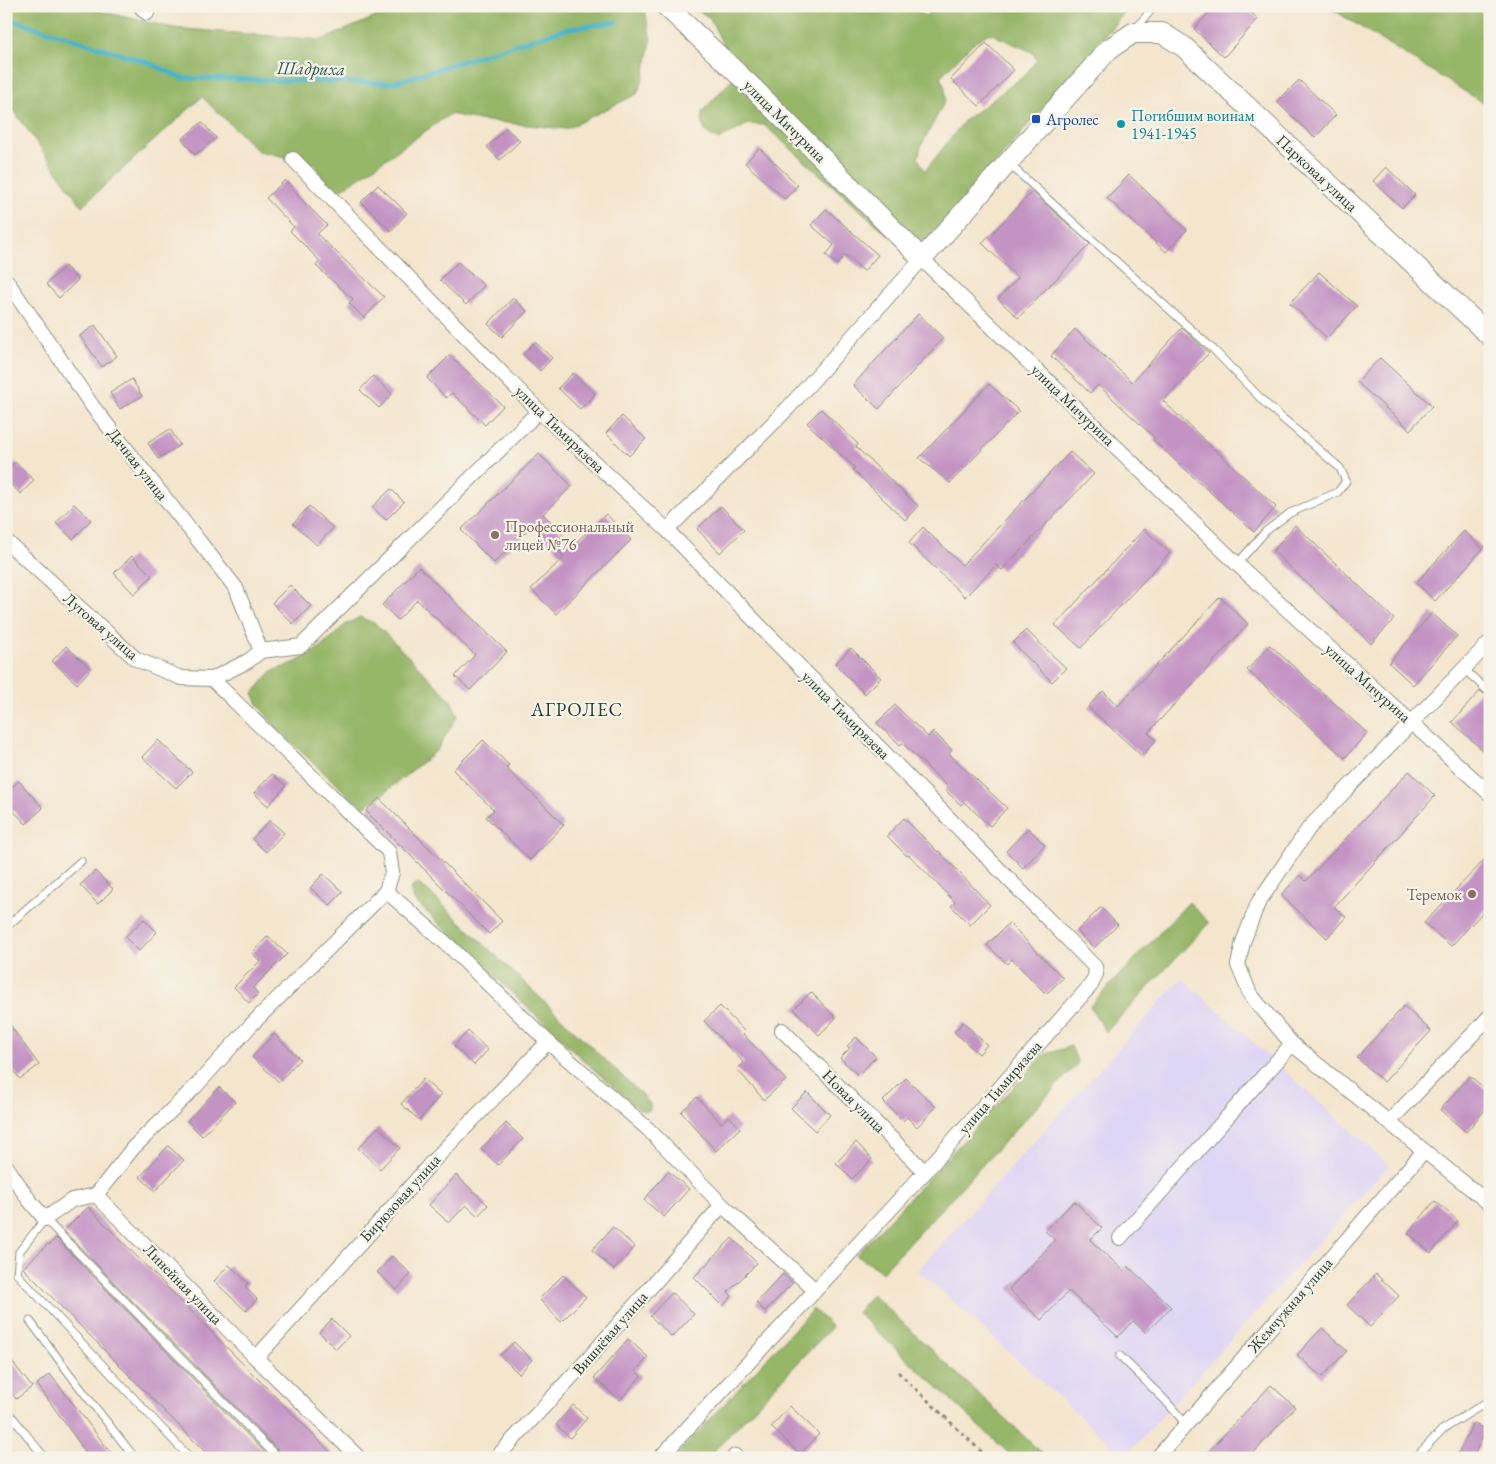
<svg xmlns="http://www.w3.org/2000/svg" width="1496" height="1464" viewBox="0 0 1496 1464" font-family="'EB Garamond',serif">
  <rect width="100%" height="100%" fill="#f7f3e8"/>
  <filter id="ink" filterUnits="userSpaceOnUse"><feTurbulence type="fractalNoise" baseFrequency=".02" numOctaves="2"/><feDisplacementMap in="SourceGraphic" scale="10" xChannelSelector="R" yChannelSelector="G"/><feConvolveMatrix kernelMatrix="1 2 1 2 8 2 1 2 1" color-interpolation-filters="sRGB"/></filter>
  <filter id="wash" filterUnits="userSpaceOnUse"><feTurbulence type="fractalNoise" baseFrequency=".0096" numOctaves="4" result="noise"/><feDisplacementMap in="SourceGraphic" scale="20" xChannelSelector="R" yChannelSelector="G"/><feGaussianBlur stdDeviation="1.12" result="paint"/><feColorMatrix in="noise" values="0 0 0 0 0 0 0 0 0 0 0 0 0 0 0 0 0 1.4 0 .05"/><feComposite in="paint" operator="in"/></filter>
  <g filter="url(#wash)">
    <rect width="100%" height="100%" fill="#f4e5cd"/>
    <!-- built -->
    <path fill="#dfd5f5" d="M1182 978 1389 1165 1125 1457 918 1270Z"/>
    <!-- forest -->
    <g fill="#96b668" stroke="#5a7a4e" fill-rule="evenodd">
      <path d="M6 6H78L173 28 322 40 401 6H641L645 10 651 41 644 76 637 94 566 129 479 120 450 114 334 195 313 163 258 151 202 97 82 206 6 100Z"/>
      <path d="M691 6H913L925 16 938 6H1120L1125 12 914 258 764 125 748 124 719 140C703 132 702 130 702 112L737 74 710 18ZM989 33 1032 52 1037 60 1024 76 965 120 925 171 918 158 921 146 945 101V88L940 77 973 43Z"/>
      <path d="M1327 6H1490V107Z"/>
      <path d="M360 617 376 624 450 699 458 715 437 750 377 799 362 808 278 730 259 706 253 693 271 672 296 662 321 647 345 625Z"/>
      <path d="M417 883 427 890 641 1094 650 1104V1110L645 1111 638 1109 579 1056 414 900 410 889Z"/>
      <path d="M1189 902 1209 923 1106 1032 1090 1006Z"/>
      <path d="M1071 1046 1078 1063 882 1272 856 1255 1044 1055Z"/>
      <path d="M872 1294 1047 1458H1014L857 1313Z"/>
      <path d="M813 1309 832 1327 707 1458H674Z"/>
    </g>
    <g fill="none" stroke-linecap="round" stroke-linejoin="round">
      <!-- stream -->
      <path stroke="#46b3c2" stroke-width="5" d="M6 18 147 62 182 78 392 83 565 29 616 22"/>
    </g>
    <g id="blocks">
      <!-- building -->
      <g fill="#c393c4">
        <path d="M1215 6H1244L1258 19 1224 57 1194 29Z"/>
        <path d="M986 43 1014 70 979 106 951 79Z"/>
        <path d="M1299 80 1336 115 1315 138 1277 102Z"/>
        <path d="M202 122 216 138 195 155 182 139Z"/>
        <path d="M506 128 520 141 500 160 487 147Z"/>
        <path d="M759 148 798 185 785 199 745 163Z"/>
        <path d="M1386 167 1415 195 1402 208 1373 181Z"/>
        <path d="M1129 175 1187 230 1166 252 1107 198Z"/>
        <path d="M285 180 298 194 297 195 327 225 317 234 384 297 364 318 349 303 353 299 316 266 320 261 290 231 294 227 266 198Z"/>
        <path d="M378 185 407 213 391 231 361 202Z"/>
        <path d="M1032 192 1090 244 1018 318 998 299 1018 278 982 243Z"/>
        <path d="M826 209 878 255 864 271 845 255 837 265 826 255 834 245 811 225Z"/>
        <path d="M458 262 484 286 466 305 440 280Z"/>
        <path d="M65 266 78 280 59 298 46 284Z"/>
        <path d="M1319 272 1357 306 1327 338 1290 303Z"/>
        <path d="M513 298 527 311 502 337 488 324Z"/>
        <path d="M918 314 943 338 879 409 853 385Z"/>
        <path d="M95 325 117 356 102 367 80 336Z"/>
        <path d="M1182 328 1209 353 1163 401 1276 507 1254 532 1153 440 1155 438 1098 385 1090 393 1051 356 1075 329 1132 382Z"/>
        <path d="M535 342 552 358 540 371 523 354Z"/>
        <path d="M450 355 503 406 485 425 452 393 446 398 427 378Z"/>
        <path d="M1380 358 1432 406 1410 430 1357 382Z"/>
        <path d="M573 373 595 394 580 409 558 388Z"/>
        <path d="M373 376 392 394 379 408 360 390Z"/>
        <path d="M132 379 142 396 120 409 110 393Z"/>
        <path d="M989 384 1019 411 950 483 919 458Z"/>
        <path d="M821 409 858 444 856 447 918 506 905 520 853 470 855 468 807 423Z"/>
        <path d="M622 416 646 439 629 456 606 433Z"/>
        <path d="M170 429 180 445 158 459 148 443Z"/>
        <path d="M1070 452 1094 474 1002 570 996 565 965 597 909 543 923 527 962 565Z"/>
        <path d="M539 454 572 486 543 514 573 545 606 514 631 540 556 614 531 589 564 557 533 525 494 563 461 530Z"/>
        <path d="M15 462 34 480 21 494 6 480V471Z"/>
        <path d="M391 489 404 502 386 520 372 507Z"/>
        <path d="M74 504 91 520 73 539 56 523Z"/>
        <path d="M309 506 333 528 317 545 293 524Z"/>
        <path d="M721 506 744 530 720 553 697 529Z"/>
        <path d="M1295 525 1394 619 1371 644 1273 551Z"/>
        <path d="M1144 529 1170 553 1081 648 1055 625Z"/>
        <path d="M1464 531 1483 549 1435 601 1416 583Z"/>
        <path d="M132 556 152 576 134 594 114 573Z"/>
        <path d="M419 567 507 652 470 690 455 676 475 655 417 600 398 620 382 605Z"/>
        <path d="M290 585 311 606 293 624 272 603Z"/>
        <path d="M1220 597 1248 624 1148 733 1156 740 1142 756 1088 707 1103 691 1118 706Z"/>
        <path d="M1432 613 1457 636 1413 685 1389 663Z"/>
        <path d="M1026 630 1066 668 1052 682 1013 643Z"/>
        <path d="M1270 645 1367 733 1345 758 1247 670Z"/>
        <path d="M66 646 91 669 77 684 52 661Z"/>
        <path d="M851 648 881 678 865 694 835 664Z"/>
        <path d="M1480 691 1490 698V757L1452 722Z"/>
        <path d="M895 705 928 737 933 731 952 750 949 754 1007 808 990 826 964 802 961 805 945 790 948 787 902 743 900 745 877 723Z"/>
        <path d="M158 740 192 772 176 788 142 757Z"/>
        <path d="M483 740 509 765 506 768 564 825 530 860 486 817 494 810 453 770Z"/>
        <path d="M1409 771 1435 796 1334 907 1346 917 1327 938 1281 895 1300 875 1306 881Z"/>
        <path d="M272 774 286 786 268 806 254 793Z"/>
        <path d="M19 781 43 808 26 824 6 803V792Z"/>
        <path d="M379 798 502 921 489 934 366 811Z"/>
        <path d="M904 818 938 852 939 851 990 905 970 925 951 906 955 902 909 855 907 856 887 836Z"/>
        <path d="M270 820 284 833 266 852 252 839Z"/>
        <path d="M1028 828 1045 845 1023 868 1006 851Z"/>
        <path d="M1490 854V905L1451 946 1424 923Z"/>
        <path d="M95 871 113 889 98 904 80 885Z"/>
        <path d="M323 874 343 892 330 905 310 888Z"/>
        <path d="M1101 907 1118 925 1094 948 1077 931Z"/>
        <path d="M144 919 157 932 139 951 125 937Z"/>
        <path d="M1009 923 1063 978 1046 994 1012 959 1007 964 987 945Z"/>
        <path d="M268 936 287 954 253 988 258 994 249 1003 234 987 260 961 252 953Z"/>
        <path d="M811 992 836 1018 819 1035 794 1009Z"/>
        <path d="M720 1006 744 1031 742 1033 786 1080 764 1100 737 1069 744 1063 704 1021Z"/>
        <path d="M1404 1006 1431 1031 1384 1082 1357 1058Z"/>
        <path d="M6 1020 39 1065 20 1079 6 1060Z"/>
        <path d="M963 1022 987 1045 979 1054 954 1032Z"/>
        <path d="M468 1031 488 1050 474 1065 454 1046Z"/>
        <path d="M274 1034 300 1059 279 1082 252 1057Z"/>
        <path d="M856 1037 876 1057 858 1075 840 1058 850 1048 847 1046Z"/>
        <path d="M1470 1076 1490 1093V1104L1466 1132 1440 1110Z"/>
        <path d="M906 1078 936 1107 917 1127 907 1117 903 1121 883 1101Z"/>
        <path d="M423 1079 441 1095 419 1120 401 1104Z"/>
        <path d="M219 1087 235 1102 202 1136 187 1121Z"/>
        <path d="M807 1092 830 1115 815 1131 791 1108Z"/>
        <path d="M697 1097 721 1123 729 1116 740 1128 716 1151 681 1112Z"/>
        <path d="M506 1123 523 1139 498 1165 481 1149Z"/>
        <path d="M378 1127 400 1148 380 1169 358 1148Z"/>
        <path d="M856 1142 872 1159 852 1179 836 1163Z"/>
        <path d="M168 1146 184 1160 155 1191 140 1177Z"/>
        <path d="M668 1171 689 1189 664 1217 644 1200Z"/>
        <path d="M456 1175 488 1205 478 1216 466 1205 449 1223 429 1205Z"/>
        <path d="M1074 1201 1102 1228 1090 1240 1124 1271 1128 1266 1171 1307 1146 1333 1133 1321 1118 1337 1069 1291 1041 1320 1009 1289 1055 1240 1045 1231Z"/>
        <path d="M1435 1201 1458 1221 1431 1253 1408 1233Z"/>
        <path d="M88 1207 336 1458H283L282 1454 64 1231Z"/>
        <path d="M613 1227 635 1247 614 1270 592 1250Z"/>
        <path d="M56 1238 270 1458H211L23 1268 48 1244 49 1245Z"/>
        <path d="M732 1238 757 1263 728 1292 732 1296 723 1306 694 1277Z"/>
        <path d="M392 1256 411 1274 397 1290 377 1272Z"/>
        <path d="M229 1265 248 1283 245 1287 257 1299 246 1311 214 1281Z"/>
        <path d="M783 1274 793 1283 765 1311 756 1303Z"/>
        <path d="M1376 1274 1399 1296 1370 1327 1347 1305Z"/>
        <path d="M563 1275 586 1297 561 1322 539 1299Z"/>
        <path d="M672 1293 694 1314 672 1337 650 1316Z"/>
        <path d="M332 1319 349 1336 336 1349 319 1332Z"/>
        <path d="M1322 1328 1347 1351 1322 1377 1297 1355Z"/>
        <path d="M628 1339 648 1357 636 1371 641 1376 620 1400 594 1378Z"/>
        <path d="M514 1342 532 1360 519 1374 500 1355Z"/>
        <path d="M6 1354 32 1387 16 1399 6 1387Z"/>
        <path d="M50 1374 115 1458H90L37 1384Z"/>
        <path d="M1271 1385 1295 1407 1249 1458H1202Z"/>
        <path d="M573 1405 587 1418 570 1438 556 1425Z"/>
        <path d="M790 1406 819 1434 800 1454 771 1427Z"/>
        <path d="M1473 1423 1486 1430 1473 1458H1456Z"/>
      </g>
    </g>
  </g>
  <g filter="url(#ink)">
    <use href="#blocks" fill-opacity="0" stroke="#8a9180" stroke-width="1"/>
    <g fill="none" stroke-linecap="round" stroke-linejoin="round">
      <defs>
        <g id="lane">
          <path d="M1135 30 1154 6"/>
          <path d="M1008 163 1214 350 1266 404 1340 468 1346 481 1338 492 1290 513 1266 531 1237 564"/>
          <path d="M1464 669 1490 693"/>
          <path d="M6 927 81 861"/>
          <path d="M30 1321 81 1389 135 1458"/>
          <path d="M1120 1356 1164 1399 1186 1424"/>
          <path d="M6 1409 45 1458"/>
          <path d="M190 1458 17 1274 19 1252 45 1219 278 1458"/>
          <path d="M1415 1458 1442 1430 1490 1400"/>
          <path d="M1484 1458 1490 1446"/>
        </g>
        <g id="street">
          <path d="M140 6 147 13"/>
          <path d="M293 159 539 411 667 530 756 622 1095 967 1096 974 1091 985 925 1172 660 1458"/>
          <path d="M6 280 93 407 236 588 261 651"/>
          <path d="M667 530 788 408 922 259 1237 564 1490 794"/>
          <path d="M6 541 136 659 181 678 212 679 248 661 261 651 301 646 539 411"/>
          <path d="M1490 642 1309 828 1258 903 1243 942 1238 965 1250 994 1292 1044 1490 1204"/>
          <path d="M212 679 389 852 392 873 386 891 449 946 548 1042 648 1129 722 1205 815 1290"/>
          <path d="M782 1030 925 1172"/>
          <path d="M1389 1122 1490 1016"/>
          <path d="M6 1166 29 1200 45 1219 72 1200 96 1195 256 1358 359 1458"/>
          <path d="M96 1195 133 1148 196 1086 251 1025 386 891"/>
          <path d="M1120 1238 1292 1044"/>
          <path d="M256 1358 367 1236 432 1162 548 1042"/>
          <path d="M735 1456 737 1458"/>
          <path d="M496 1458 589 1358 722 1205"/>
          <path d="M1157 1458 1423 1152"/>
        </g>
        <path id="secondary" d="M666 6 753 88 922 259 1109 49 1133 33H1162L1184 47 1490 336"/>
      </defs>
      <!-- lane casing -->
      <use href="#lane" stroke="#8a9180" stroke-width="9"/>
      <!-- street casing -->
      <use href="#street" stroke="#8a9180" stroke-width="16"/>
      <!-- secondary casing -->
      <use href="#secondary" stroke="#8a9180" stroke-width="22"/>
      <!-- path -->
      <path stroke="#8a9180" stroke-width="3" stroke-dasharray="4 4" stroke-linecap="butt" d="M898 1372 988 1458"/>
      <!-- lane -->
      <use href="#lane" stroke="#fff" stroke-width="7"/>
      <!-- street -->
      <use href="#street" stroke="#fff" stroke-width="14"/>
      <!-- secondary -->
      <use href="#secondary" stroke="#fff" stroke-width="20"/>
    </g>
  </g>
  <!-- markers -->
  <rect fill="#1a4fb4" stroke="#f7f3e8" stroke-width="2" x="1031" y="114" width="10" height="10" rx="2.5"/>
  <circle fill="#0f9aa8" stroke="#f7f3e8" stroke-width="2" cx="1121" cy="124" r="5"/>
  <g fill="#8d6e63" stroke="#f7f3e8" stroke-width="2">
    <circle cx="495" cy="535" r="5"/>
    <circle cx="1472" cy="894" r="5"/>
  </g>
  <g text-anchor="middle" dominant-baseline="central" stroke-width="4.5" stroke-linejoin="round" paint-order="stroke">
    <!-- culture labels -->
    <g font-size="16" fill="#0d838f" stroke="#f7f3e8" text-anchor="start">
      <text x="1131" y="115">Погибшим воинам<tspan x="1131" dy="18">1941-1945</tspan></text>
    </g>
    <!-- transit labels -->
    <g font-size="16" fill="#164399" stroke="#f7f3e8" text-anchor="start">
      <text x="1046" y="119">Агролес</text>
    </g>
    <!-- street labels -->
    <g font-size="16" fill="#1f3d34" stroke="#f7f3e8">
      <text transform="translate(785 121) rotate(45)">улица Мичурина</text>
      <text transform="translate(1317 173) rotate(43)">Парковая улица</text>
      <text transform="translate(1073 405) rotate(44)">улица Мичурина</text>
      <text transform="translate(560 429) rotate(44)">улица Тимирязева</text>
      <text transform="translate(138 464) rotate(52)">Дачная улица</text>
      <text transform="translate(101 626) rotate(41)">Луговая улица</text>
      <text transform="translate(1368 683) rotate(42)">улица Мичурина</text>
      <text transform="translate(846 715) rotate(45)">улица Тимирязева</text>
      <text transform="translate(1000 1087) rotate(-49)">улица Тимирязева</text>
      <text transform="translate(854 1101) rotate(45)">Новая улица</text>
      <text transform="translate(400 1198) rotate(-48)">Бирюзовая улица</text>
      <text transform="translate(183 1284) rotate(46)">Линейная улица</text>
      <text transform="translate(1290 1305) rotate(-49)">Жемчужная улица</text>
      <text transform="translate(610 1333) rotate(-49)">Вишнёвая улица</text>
    </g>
    <!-- education labels -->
    <g font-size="16" fill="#785e54" stroke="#f7f3e8" text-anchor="start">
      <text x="505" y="526">Профессиональный<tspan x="505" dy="18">лицей №76</tspan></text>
      <text x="1462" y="894" text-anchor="end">Теремок</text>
    </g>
    <!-- water labels -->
    <g font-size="18" font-style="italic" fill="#295a58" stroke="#f7f3e8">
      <text transform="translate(311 68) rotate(1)">Шадриха</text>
    </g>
    <!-- quarter labels -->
    <g font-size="19" letter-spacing="1" fill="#1f3d34" stroke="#f7f3e8">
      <text x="577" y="709">АГРОЛЕС</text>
    </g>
  </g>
  <!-- margin -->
  <rect width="1496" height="1464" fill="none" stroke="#f7f3e8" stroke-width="25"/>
</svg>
